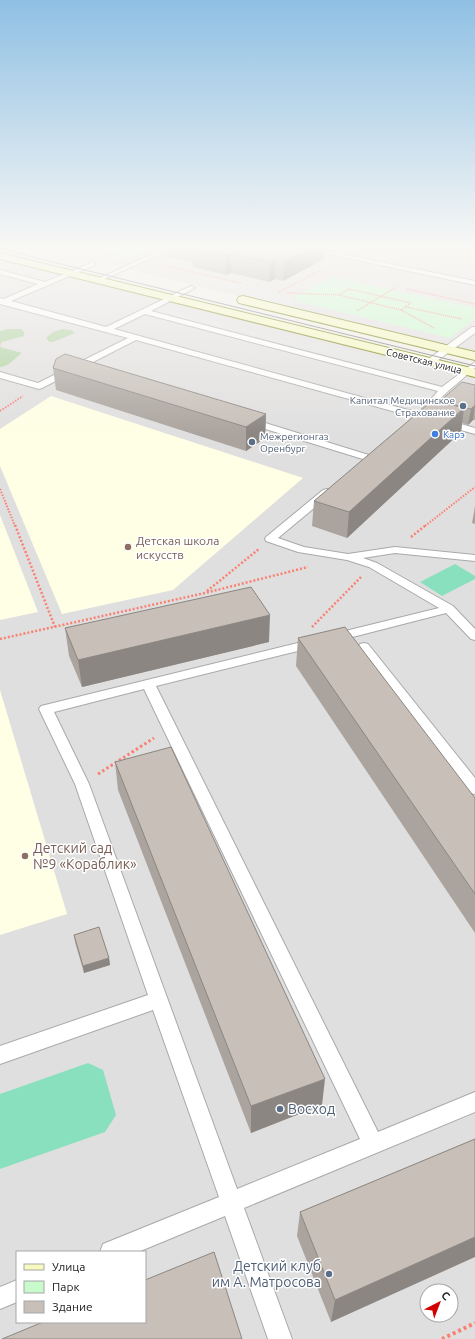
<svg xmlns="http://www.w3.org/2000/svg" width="475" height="1339" viewBox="0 0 475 1339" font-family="Ubuntu,sans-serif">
  <rect width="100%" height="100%" fill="#f2efe9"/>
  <!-- residential -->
  <g fill="#e0dfdf" fill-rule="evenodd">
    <path d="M71 248H475V352L290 308 292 298 186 273 164 278 109 264 120 259Z"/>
    <path d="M0 257 475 376V1339H0ZM17 1252H145V1322H17ZM427 1291H451V1315H427Z"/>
  </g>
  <!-- education -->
  <g fill="#ffffe5">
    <path d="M51 396 303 478 173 590 62 614 0 466V429Z"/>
    <path d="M0 515 38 612 0 620Z"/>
    <path d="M0 690 67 914 0 935Z"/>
  </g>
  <!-- forest -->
  <g fill="#add19e">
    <path d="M7 329H21L24 332V336L2 342 0 346V331Z"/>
    <path d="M62 329 71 330 75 333 53 342H49L46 338 53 332Z"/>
    <path d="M0 347 22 353C14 358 11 366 0 367Z"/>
  </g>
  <!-- park -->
  <g fill="#c8facc">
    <path d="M71 248H153L131 257 121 259Z"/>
    <path d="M333 277 475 308V319L450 338 296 301V296Z"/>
  </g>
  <!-- pitch -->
  <g fill="#88e0be">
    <path d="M455 564 475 576V579L442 596 420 582Z"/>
    <path d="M88 1063 103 1070 116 1115 105 1132 0 1169V1094Z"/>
  </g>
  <!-- parking -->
  <g fill="#e2e2e2">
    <path d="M52 248H71L121 259 109 264 47 250Z"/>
    <path d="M185 273 292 298 290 308 164 278Z"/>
    <path d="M163 307 304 345 318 342 417 368 416 383 150 313Z"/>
    <path d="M403 385 440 395 428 408 388 397Z"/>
  </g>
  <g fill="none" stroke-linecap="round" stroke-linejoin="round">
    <defs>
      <g id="service">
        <path d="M166 248H174L100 281 95 280Z"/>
        <path d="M300 248H311L475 281V285Z"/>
        <path d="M93 262 95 263V265L11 301 106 327 191 286 195 288 193 289 151 311 442 387 475 362V368L447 392 425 414 475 428V434L136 340 42 388 39 389 0 378V372L38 383 128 338 0 304V298L4 299 38 284 0 274V270L45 282ZM145 314 438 391 419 413 114 329Z"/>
        <path d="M472 327H475V333L433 364H427V360Z"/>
        <path d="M249 418 372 456 374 458 369 461 366 460 246 423 244 421Z"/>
        <path d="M327 489 331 490 332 492 331 494 278 538 304 547 348 554 395 547 475 555V561L395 553 363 558 377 563 453 606 475 629V640L471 639 446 613 333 642 329 641 327 638 329 635 439 608 369 567 347 560 298 552 266 541 265 539 266 537 323 490Z"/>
        <path d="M314 639 318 640 320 643 318 646 156 686 378 1132 475 1092V1112L244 1208 292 1339H268L225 1216 138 1252H100L103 1244 219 1197 153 1010 0 1064V1046L148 995 75 784 39 709 41 706ZM144 689 360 1139 237 1189 89 784 54 712Z"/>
        <path d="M364 643 368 644 475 778V794L470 793 360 650 358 647 360 644Z"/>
        <path d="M17 1280V1302L0 1309V1287Z"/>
      </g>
      <g id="secondary">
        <path d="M0 253 475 369V377L0 259Z"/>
        <path d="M243 296 475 352V360L239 303 237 300 239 297Z"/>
      </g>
    </defs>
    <!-- service casing -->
    <use href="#service" stroke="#a9a9a9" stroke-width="2"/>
    <!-- secondary casing -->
    <use href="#secondary" stroke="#707d05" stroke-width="2"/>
    <!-- path-far4 -->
    <g stroke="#fa8072" stroke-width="1.5" stroke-dasharray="1 1" stroke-linecap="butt">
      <path d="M89 248 120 255"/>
      <path d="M166 266 241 283"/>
      <path d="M349 289 411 303 401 310 339 295Z"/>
      <path d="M407 289 475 304"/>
      <path d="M279 292 321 270"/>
      <path d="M287 293 339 295"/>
      <path d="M406 307 462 319"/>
      <path d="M401 310 434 328"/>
      <path d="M357 311 396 287"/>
    </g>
    <!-- path-far3 -->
    <g stroke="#fa8072" stroke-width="2" stroke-dasharray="1.5 1.5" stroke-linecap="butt">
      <path d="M0 411 23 396"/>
      <path d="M0 489 15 526"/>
      <path d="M425 526 475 487"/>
    </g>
    <!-- path-far2 -->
    <g stroke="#fa8072" stroke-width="2.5" stroke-dasharray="2 2" stroke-linecap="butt">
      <path d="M15 525 55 627"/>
      <path d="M411 537 426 525"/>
      <path d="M207 591 259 549"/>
      <path d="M312 627 362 576"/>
      <path d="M0 639 205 593 308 567"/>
    </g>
    <!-- path-far1 -->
    <path stroke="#fa8072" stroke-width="3" stroke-dasharray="2.5 2.5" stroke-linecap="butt" d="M98 774 154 738"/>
    <!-- path -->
    <path stroke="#fa8072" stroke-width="4" stroke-dasharray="3 3" stroke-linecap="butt" d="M442 1339 475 1323"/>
    <!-- service -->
    <use href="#service" fill="#fff" fill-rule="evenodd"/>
    <!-- secondary -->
    <use href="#secondary" fill="#f7fabf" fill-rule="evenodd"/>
    <!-- tram -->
    <path stroke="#707070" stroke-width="1" d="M0 249 475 366"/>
  </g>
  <!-- wall -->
  <g fill="#aba49e">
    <path d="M167 248H325L324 259 283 281 275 279 269 282 231 273 226 275 193 267V263L168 257Z"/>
    <path d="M53 368 266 414 265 438 246 451 56 390Z"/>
    <path d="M475 385V420H473L468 425 462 423 461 432 347 538 312 526 314 501 440 401Z"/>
    <path d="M475 506V524L472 523Z"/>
    <path d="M65 628 269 642 82 687 69 656Z"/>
    <path d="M298 638 475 798V933L296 666Z"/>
    <path d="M115 762 322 1105 251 1133 118 790Z"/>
    <path d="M74 935 109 958 110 965 84 973 75 942Z"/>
    <path d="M475 1139 331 1322 297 1236 300 1212Z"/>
  </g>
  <!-- shaded-wall -->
  <g fill="#8b8681">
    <path d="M311 248H325L324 259 283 281 284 261Z"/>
    <path d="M231 253V273L226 275V256Z"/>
    <path d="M275 259V279L269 282 270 262Z"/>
    <path d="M475 405 473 420 468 425 471 409Z"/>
    <path d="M464 408 461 432 347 538 349 512Z"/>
    <path d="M266 414 265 438 246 451V427Z"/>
    <path d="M270 615 269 642 82 687 78 660Z"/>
    <path d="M109 958 110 965 84 973 83 966Z"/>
    <path d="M325 1079 322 1105 251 1133V1106Z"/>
    <path d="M475 1237V1257L331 1322 335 1300Z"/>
  </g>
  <!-- building -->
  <g fill="#c7bfb8" stroke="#8b8681">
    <path d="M193 248H311L284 261 275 259 270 262 231 253 226 256Z"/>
    <path d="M65 354 266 414 246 427 53 368 56 359Z"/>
    <path d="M462 382 475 385V405L471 409 440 401Z"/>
    <path d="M433 400 464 408 349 512 314 501Z"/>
    <path d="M251 587 270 615 78 660 65 628Z"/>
    <path d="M345 627 475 798V894L298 638Z"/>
    <path d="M171 747 325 1079 251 1106 115 762Z"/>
    <path d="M99 927 109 958 83 966 74 935Z"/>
    <path d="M475 1139V1237L335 1300 300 1212Z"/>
    <path d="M214 1252 242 1339H2L43 1322H145V1280Z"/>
  </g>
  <!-- sky -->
  <linearGradient id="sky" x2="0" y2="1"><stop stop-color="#8fc0e4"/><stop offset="0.57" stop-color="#f9f8f5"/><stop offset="1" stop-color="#f9f8f5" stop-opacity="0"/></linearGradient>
  <rect width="475" height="435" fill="url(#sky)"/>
  <!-- markers -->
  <g fill="#5c6f8a" stroke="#fff" stroke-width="1.5">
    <circle cx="463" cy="406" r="4"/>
    <circle cx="252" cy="442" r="4"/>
    <circle cx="280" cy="1109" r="4"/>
    <circle cx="329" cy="1274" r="4"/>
  </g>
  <circle fill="#3f7fe0" stroke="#fff" stroke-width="1.5" cx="435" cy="434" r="4"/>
  <g fill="#8d6e63" stroke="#fff" stroke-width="1.5">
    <circle cx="128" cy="547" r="4"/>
    <circle cx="25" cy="856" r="4"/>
  </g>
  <g text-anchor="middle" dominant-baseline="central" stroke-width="3" stroke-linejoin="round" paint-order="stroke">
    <!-- far-street labels -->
    <g font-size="10" fill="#222" stroke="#fff">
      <text transform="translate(424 361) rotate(14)">Советская улица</text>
    </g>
    <!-- far-service labels -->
    <g font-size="10" fill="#4e5e75" stroke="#fff" text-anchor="end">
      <text x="455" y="400">Капитал Медицинское<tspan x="455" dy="12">Страхование</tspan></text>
      <text x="260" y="436" text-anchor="start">Межрегионгаз<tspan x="260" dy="12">Оренбург</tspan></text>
    </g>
    <!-- far-shop labels -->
    <g font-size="10" fill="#366cbe" stroke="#fff" text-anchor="start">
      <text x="443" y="434">Карэ</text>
    </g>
    <!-- education labels -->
    <g font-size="12" fill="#785e54" stroke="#fff" text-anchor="start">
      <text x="136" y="540">Детская школа<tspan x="136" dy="14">искусств</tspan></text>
    </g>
    <!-- near-education labels -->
    <g font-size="14" fill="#785e54" stroke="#fff" text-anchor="start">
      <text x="33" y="848">Детский сад<tspan x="33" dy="16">№9 «Кораблик»</tspan></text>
    </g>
    <!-- near-service labels -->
    <g font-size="14" fill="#4e5e75" stroke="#fff" text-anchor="start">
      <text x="288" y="1109">Восход</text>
      <text x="321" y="1266" text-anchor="end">Детский клуб<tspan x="321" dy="16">им А. Матросова</tspan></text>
    </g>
  </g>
  <!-- legend -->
  <rect x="16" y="1251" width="130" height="72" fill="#ffffff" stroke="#a7a7a7"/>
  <rect x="24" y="1264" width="20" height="6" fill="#f7fabf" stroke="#a7a7a7"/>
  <text x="52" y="1271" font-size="12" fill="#222222">Улица</text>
  <rect x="24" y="1281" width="20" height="12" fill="#c8facc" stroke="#a7a7a7"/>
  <text x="52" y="1291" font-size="12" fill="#222222">Парк</text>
  <rect x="24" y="1301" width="20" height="12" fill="#c7bfb8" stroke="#a7a7a7"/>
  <text x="52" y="1311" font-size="12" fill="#222222">Здание</text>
  <!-- north arrow -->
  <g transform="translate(439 1303) rotate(42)"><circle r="19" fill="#ffffff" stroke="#a7a7a7"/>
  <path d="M0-3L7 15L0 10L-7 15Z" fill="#d40000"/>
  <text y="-6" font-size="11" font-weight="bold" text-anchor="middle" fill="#222222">С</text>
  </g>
</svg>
